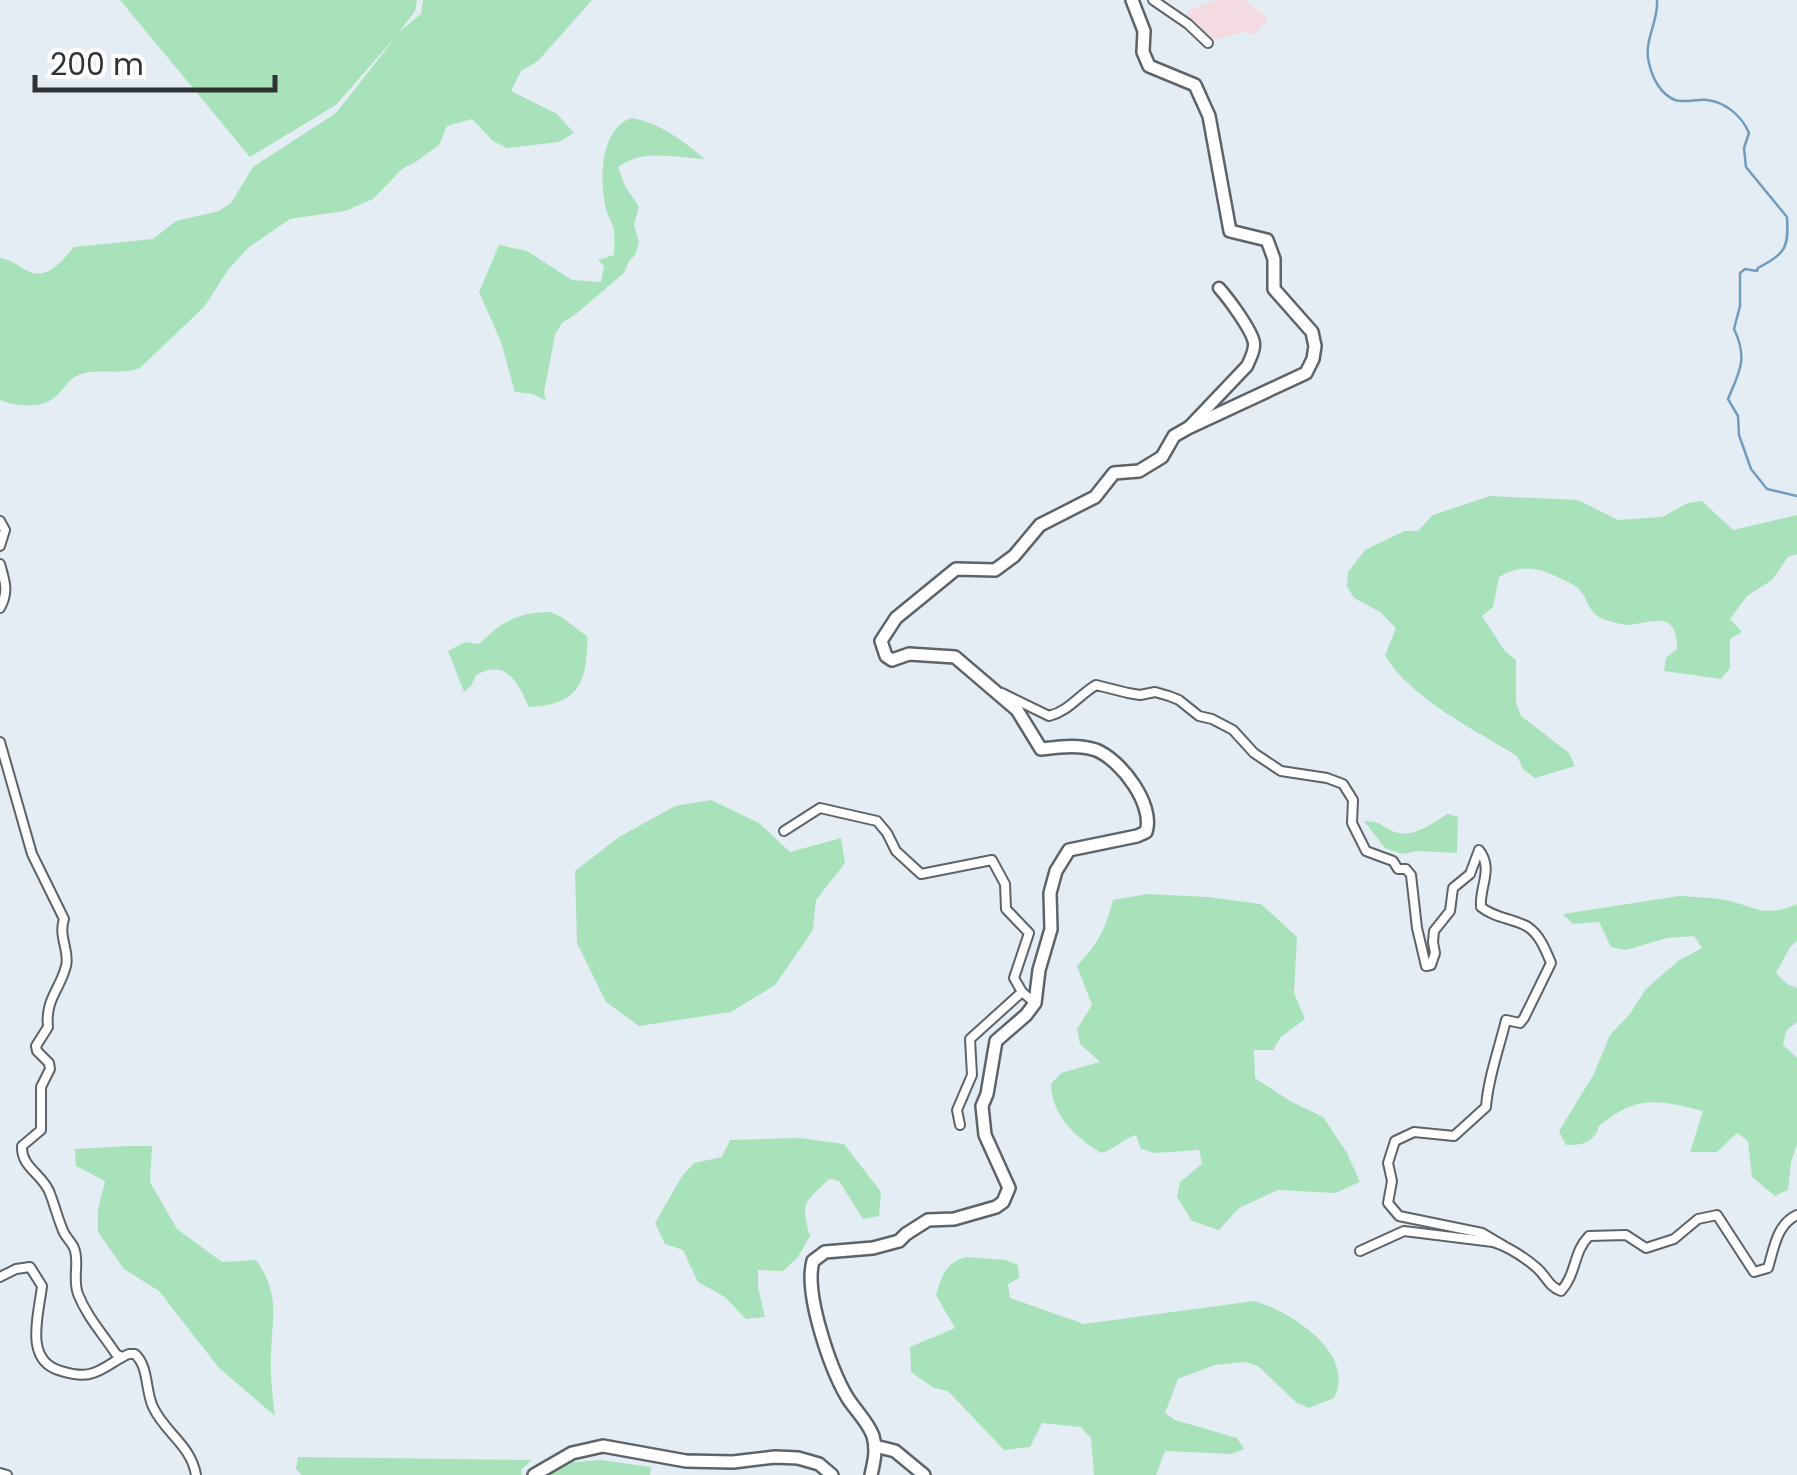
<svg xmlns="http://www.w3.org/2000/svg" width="1797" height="1475" viewBox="0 0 1797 1475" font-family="Poppins,sans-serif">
  <rect width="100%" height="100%" fill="#e5edf4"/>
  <!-- education -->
  <path fill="#f4dae1" d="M1216 0H1244L1268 19 1253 35 1243 32 1208 42 1184 18 1189 10Z"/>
  <!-- green -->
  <g fill="#a8e2bb">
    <path d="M120 0H417L415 11 400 31 421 14 423 0H592L538 61 521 71 511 91 557 114 574 133 559 142 507 148 493 141 472 119 447 126 439 145 417 161 402 169 373 199 345 211 290 219 248 248 228 270 204 307 140 368C121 375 104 369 85 373 69 376 65 389 54 398 40 409 15 406 0 400V258C10 260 15 263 24 269 45 283 61 262 74 247L153 239 176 221 219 211 231 203 253 167 336 113 398 34 336 105 250 157Z"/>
    <path d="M631 118C659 122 683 141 705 159 675 158 644 148 618 167L625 186 639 207 634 224 639 243 635 255 629 261 624 273 576 314 562 323 555 335 544 392 546 401 533 394 515 392 501 342 479 292 499 245 527 251 572 280 601 282 604 266 598 260 614 255C614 248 615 239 614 232 613 223 608 217 606 209 599 181 600 129 631 118Z"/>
    <path d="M1490 496 1578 500 1618 520 1662 517 1688 503 1702 501 1733 530 1797 515V554L1788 557 1772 580 1747 596 1730 619 1742 632 1730 639V668L1721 679 1664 671 1666 658 1677 649C1677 606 1649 625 1626 625 1620 624 1609 621 1603 619 1587 612 1589 600 1579 589 1577 586 1569 583 1566 581 1542 569 1524 562 1499 577L1493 607 1482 616 1505 651 1516 660V703L1521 716 1569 753 1575 766 1535 778 1523 769 1517 756C1477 731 1408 697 1385 655L1396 628 1380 612 1354 598 1347 586 1348 572 1365 550 1404 531H1418L1433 515Z"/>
    <path d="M550 612C564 616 574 628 587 636 588 645 587 652 586 661 582 696 563 705 529 707 517 681 507 659 476 675L471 686 464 692 448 651 465 642 479 644C503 621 516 613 550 612Z"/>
    <path d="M711 800 759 823 790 852 841 838 845 863 816 900 813 930 775 985 731 1012 639 1026 606 1002 577 943 575 871 619 837 675 806Z"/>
    <path d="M1448 814 1458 817 1457 853 1417 851 1402 854 1385 848 1364 821C1384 822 1380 826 1395 832 1412 839 1434 822 1448 814Z"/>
    <path d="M1147 894 1208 897 1261 904 1297 937 1294 993 1305 1019 1281 1037 1273 1050H1254L1255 1078 1290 1101 1323 1117 1347 1153 1360 1182 1335 1193 1278 1190 1239 1208 1219 1230 1192 1221 1177 1197 1180 1182 1202 1164 1199 1150 1155 1153 1141 1149 1136 1135C1122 1139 1116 1149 1101 1153 1076 1138 1051 1114 1051 1084L1061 1073 1100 1062 1080 1044 1077 1029 1092 1005 1077 966C1097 945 1106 929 1113 900Z"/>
    <path d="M1679 896C1692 897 1706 897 1719 899 1754 904 1761 920 1797 904V941L1790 947 1776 973 1787 984 1797 988V1022L1786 1031 1783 1045 1797 1058V1144L1791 1162 1788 1190 1775 1196 1752 1177 1748 1141 1737 1133 1717 1152H1690L1703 1111C1662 1101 1640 1094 1604 1122 1593 1130 1602 1125 1595 1135 1588 1145 1577 1145 1566 1145L1559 1131 1594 1074 1610 1035 1630 1014 1645 990 1678 961 1702 948 1694 936 1667 938 1626 950 1611 947 1599 922 1573 924 1563 914Z"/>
    <path d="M800 1138 844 1144 881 1192 879 1216 863 1219 839 1181 829 1179C805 1203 800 1201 810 1236L798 1257 783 1271 758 1270V1287L765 1317 746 1319 725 1297 698 1282 683 1250 665 1244 655 1223 682 1176 694 1163 722 1157 730 1140Z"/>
    <path d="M129 1146H152L150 1182 177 1229 222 1262 256 1260C282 1296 271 1320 271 1360 270 1379 273 1398 275 1416L219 1368 159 1291 124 1269 98 1232V1209L105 1181 76 1166 75 1149Z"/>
    <path d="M966 1257 1006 1260 1018 1265 1019 1278 1008 1284 1010 1298 1084 1324 1254 1301C1290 1311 1357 1353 1334 1398L1309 1408 1297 1403 1258 1366 1244 1362 1215 1365 1178 1379 1165 1413 1175 1420 1237 1438 1244 1449 1232 1454 1165 1451 1156 1475H1094L1091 1438 1081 1427 1042 1423 1030 1447 1004 1450 948 1391 934 1388 911 1372 910 1347 955 1328 936 1295C942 1275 945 1263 966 1257Z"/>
    <path d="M298 1457 532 1460 521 1470 522 1475H302L296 1469Z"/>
    <path d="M601 1460 651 1467 650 1475H544L551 1464Z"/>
  </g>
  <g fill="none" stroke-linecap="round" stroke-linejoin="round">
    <!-- stream -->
    <path stroke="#709dbe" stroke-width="2.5" d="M1657 0C1659 21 1643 41 1649 63 1652 77 1660 94 1675 100 1684 103 1697 99 1707 100 1725 102 1742 116 1749 133L1744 148 1746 167 1787 217C1789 249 1785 253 1758 268L1757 271 1745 269 1740 273V306L1734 329C1748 358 1740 371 1728 399L1738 416 1739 435 1751 469 1767 489 1797 496"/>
    <defs>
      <g id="minor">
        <path d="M1153 0 1188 24 1208 43"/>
        <path d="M0 521 5 530 0 546"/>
        <path d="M0 564C5 581 9 592 0 608"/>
        <path d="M1002 693 1049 716C1069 711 1079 695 1096 685L1128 693 1140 695 1155 692 1169 696 1179 700 1199 716 1212 719 1233 730 1254 753 1281 771 1327 778 1343 784 1353 800 1352 823 1366 851 1393 861 1398 869H1406L1411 875 1417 928 1426 966 1431 965 1435 953 1433 942 1434 931 1450 911 1453 888 1470 874 1479 850C1494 869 1479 887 1481 907 1496 919 1513 918 1528 927 1540 935 1546 951 1551 963L1524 1018 1520 1023 1506 1020C1499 1049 1488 1078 1486 1107L1454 1136 1414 1132 1395 1141 1388 1163 1392 1181 1388 1203 1399 1216 1482 1233 1504 1246"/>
        <path d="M0 742 32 854 64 919C58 937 70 951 66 966 60 990 45 999 48 1027L36 1046 37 1051 49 1063 50 1069 41 1087V1130L22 1146C21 1167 41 1173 49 1191 54 1203 57 1216 62 1228 64 1236 71 1241 74 1248 80 1262 72 1278 78 1294 87 1317 103 1334 116 1354L122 1357"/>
        <path d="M784 831 820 808 877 821 887 833 896 851 921 874 992 860 1005 884 1006 909 1029 933 1014 978 1022 992 1035 1003"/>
        <path d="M960 1125 957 1110 972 1075 970 1039 1022 992"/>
        <path d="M1360 1251 1404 1231 1493 1242C1509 1247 1524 1257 1537 1268 1547 1277 1548 1286 1561 1291 1577 1273 1573 1252 1589 1236L1626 1235 1646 1248 1674 1239 1698 1219 1717 1215 1754 1272 1768 1268C1774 1248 1777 1224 1797 1215"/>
        <path d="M0 1277 16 1269 30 1267 42 1286C39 1314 23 1361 61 1371 71 1374 83 1377 93 1373 106 1369 116 1359 129 1354H135C149 1367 145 1390 153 1407 165 1433 191 1445 196 1475"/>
        <path d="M0 1473 7 1475"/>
      </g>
      <path id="tertiary" d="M1189 427 1247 366C1250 359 1255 351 1254 343 1252 330 1228 298 1219 288"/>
      <g id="secondary">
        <path d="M875 1446 895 1451 924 1475"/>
        <path d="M534 1475 572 1453 603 1446 686 1461 733 1462 775 1457 798 1458 819 1464 832 1475"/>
        <path d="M871 1475C874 1462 877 1450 873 1436 868 1422 855 1410 847 1397 830 1368 804 1293 813 1261L825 1252 873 1248 899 1241 906 1234 928 1220 954 1219 996 1207 1003 1202 1009 1188 985 1135 982 1106 987 1094 996 1041 1026 1015 1035 1003 1039 970 1051 929 1050 893 1056 871 1069 850 1137 836 1146 832C1155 805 1121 760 1096 750 1078 744 1059 747 1041 749L1017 710 955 657 909 654 892 660 886 656 881 641 896 618 956 569 995 570 1014 556 1040 525 1095 497 1114 473 1139 471 1162 457 1174 436 1188 428 1306 373 1313 359 1315 346 1312 332 1274 289V259L1267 240 1230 231 1209 116 1195 85 1149 66 1143 52 1144 31 1132 0"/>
      </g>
    </defs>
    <!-- minor casing -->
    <use href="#minor" stroke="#5c6369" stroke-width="12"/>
    <!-- tertiary casing -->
    <use href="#tertiary" stroke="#5c6369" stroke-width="15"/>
    <!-- secondary casing -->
    <use href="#secondary" stroke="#5c6369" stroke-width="16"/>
    <!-- minor -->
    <use href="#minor" stroke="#fff" stroke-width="8"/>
    <!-- tertiary -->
    <use href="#tertiary" stroke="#fff" stroke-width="10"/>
    <!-- secondary -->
    <use href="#secondary" stroke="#fff" stroke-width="11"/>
  </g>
  <!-- scale -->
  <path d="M35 75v15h240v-15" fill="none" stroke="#303336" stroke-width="5"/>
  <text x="50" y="75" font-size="30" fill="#303336" stroke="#ffffff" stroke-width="8" paint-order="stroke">200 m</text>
</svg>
